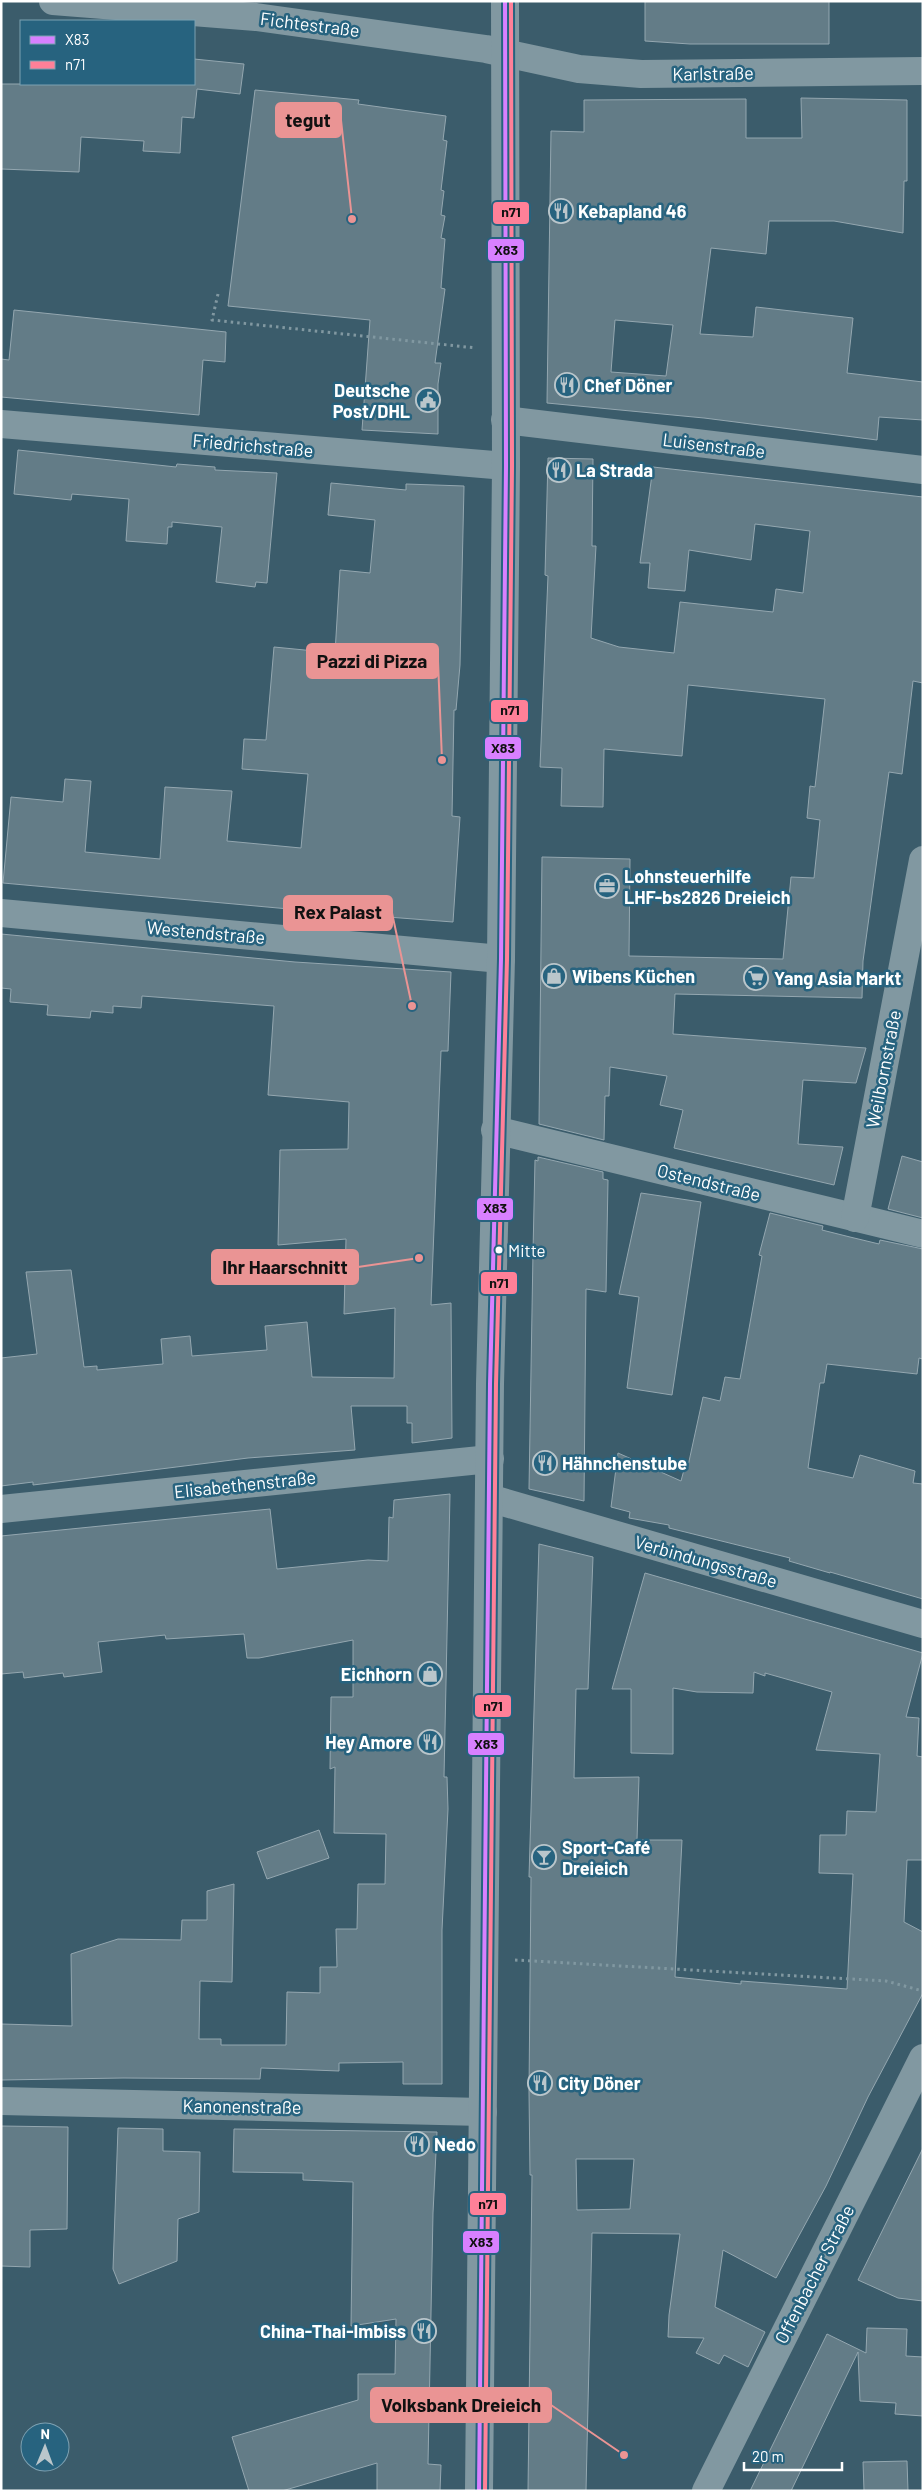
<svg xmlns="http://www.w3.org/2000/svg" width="924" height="2492" viewBox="0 0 924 2492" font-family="Barlow,sans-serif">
  <rect width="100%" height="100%" fill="#3b5c6b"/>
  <!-- building -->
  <g fill="#637c87" stroke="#94a7b0" fill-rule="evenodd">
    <path d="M645 1H829V44H690L645 41Z"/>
    <path d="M194 59 244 64 240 94 197 89 194 118 182 117 180 153 143 151 144 141 81 137 79 172 1 169V84H194Z"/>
    <path d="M255 90 359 100 358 104 446 116 443 140 447 141 441 190 444 191 441 215 445 216 441 238 445 239 441 288 445 289 435 363H441L438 384V434L362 430 370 320 228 306Z"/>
    <path d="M801 98 907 100V181H904L903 233 834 221H769L766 254 711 248 700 334 753 337 756 307 853 318 847 373 923 382V420L879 417 877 440 704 418 547 403 551 131 584 132V100L746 99V138H802ZM615 320 673 325 666 376 611 372Z"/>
    <path d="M14 310 226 332 225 362 203 360 199 415 1 397V359L9 360Z"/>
    <path d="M18 450 176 467 177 464 215 467V470L277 473 267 583 256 582 255 587 216 582 222 527 172 522V527H168L167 544 126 541 129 499 72 494 71 500 14 494Z"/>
    <path d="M548 458 593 459 592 546H596L591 638 619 647 674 653 680 602 773 612 776 589 803 593 810 531 755 524 751 560 689 550 685 591 648 588 650 563H640L653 467 923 497V683L913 681 902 774 889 772 863 961 862 998 675 994 673 1034 866 1048 856 1083 803 1080 798 1144 843 1147 834 1185 674 1148 683 1110 660 1105 667 1076 610 1067 609 1096H605L604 1140 539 1124 542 857 630 859 629 956 783 959 791 877 814 878 820 820 807 818 810 786 815 787 825 699 688 685 682 756 604 749 603 807 561 806 562 768 540 767 548 576 545 575Z"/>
    <path d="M331 483 406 490V484L464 486 460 665 456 710H454L452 816 460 817 453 922 322 912 3 883 11 797 63 802 65 779 91 781 85 852 160 859 165 787 232 791 227 841 301 848 308 774 242 769 244 739 266 740 274 647 335 653 340 570 370 573 375 520 328 515Z"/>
    <path d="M1 934 295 962 451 972 448 1051H441L431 1305 451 1303 452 1438 412 1443V1423H407V1406H351L355 1450 248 1458 33 1485V1482L1 1486V1358L37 1354 26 1272 71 1270 84 1367 97 1366V1370L163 1364 161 1339 190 1336 192 1356 267 1350 265 1326 307 1322 312 1377 394 1378 395 1308 344 1314 346 1239 278 1245 280 1150 348 1149 349 1102 268 1095 274 1006 142 996 141 1008 113 1006V1013L91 1011 90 1018 47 1015 48 1005 10 1002 11 989 1 988Z"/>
    <path d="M902 1156 923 1162V1218L888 1209Z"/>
    <path d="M538 1157 603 1172V1179L608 1180 606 1292 586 1289 584 1501 529 1489 533 1252 535 1160 538 1161Z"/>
    <path d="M641 1193 701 1202 672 1395 627 1388 639 1297 619 1294Z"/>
    <path d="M770 1213 823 1226 822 1230 850 1237 879 1244 880 1240 923 1249V1359L919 1358 917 1374 827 1364 824 1383H820L808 1468 853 1478 860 1455 915 1471 913 1483 923 1484V1599L830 1572V1573L789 1561 790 1558 669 1528V1525L629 1518 630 1512 611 1507 618 1453 681 1481 685 1466H688L703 1397 720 1401 725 1377 740 1379 762 1256 759 1255Z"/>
    <path d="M450 1494 444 1777H447L448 1809 442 1930V2084H403V2062L339 2063V2071L261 2068 260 2079 123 2078 1 2080V2024L72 2026 71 1954 118 1939 181 1940 182 1920H207V1891L234 1884 232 1982 200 1981 199 2039H221V2045H286L287 1992 320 1993V1967H337L336 1929H357L358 1884H385L386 1834 334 1833 335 1767 330 1769 331 1697H353V1640L259 1658H247L244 1634 166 1639 165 1635 98 1642 102 1672 64 1677 63 1673 24 1678 23 1672 1 1674V1536L270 1509 277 1569 368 1560 388 1561 389 1517 393 1518 394 1500Z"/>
    <path d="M539 1544 593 1557 588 1689H576L574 1778 639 1777 637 1840H682L675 1977 741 1984V1981L847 1989 853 1874 819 1873 820 1835H846L847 1811 876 1812 880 1754 816 1750 832 1692 765 1673V1676L754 1672 753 1693 697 1692 673 1688V1754L631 1753V1689H612L645 1573 923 1653 906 1717 919 1718 917 1756 923 1757V1860H907L904 1922 923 1932V1993L868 2097 826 2186 776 2278 723 2250 715 2307 765 2332 748 2367 724 2355 719 2364 696 2353 704 2338 668 2337 669 2315 680 2234 592 2233 586 2491H528L532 2175H530L529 2092 531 1877H529ZM576 2159H634L630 2209 577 2210Z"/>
    <path d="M319 1830 329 1858 267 1879 257 1852Z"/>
    <path d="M1 2126 68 2127 67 2229 30 2230V2267L1 2266Z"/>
    <path d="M118 2128 163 2129V2151L200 2152 199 2212 178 2219 177 2261 119 2284 113 2269Z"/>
    <path d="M234 2129 437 2132 433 2213 428 2464 441 2465 440 2491H377V2463L282 2491H249L232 2437 358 2400V2374H395L396 2319 351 2326 353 2182 303 2180V2173L233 2172Z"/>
    <path d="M923 2148V2301L898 2298 858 2280Z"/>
    <path d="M867 2328 907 2329 906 2356 923 2357V2416L895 2414 896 2403 860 2401 858 2352 791 2491H750L827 2334 866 2353Z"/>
    <path d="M907 2461 908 2491H864L863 2462Z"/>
  </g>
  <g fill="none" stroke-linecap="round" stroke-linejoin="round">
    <!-- path -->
    <g stroke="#8198a1" stroke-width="3" stroke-dasharray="2.5 4" stroke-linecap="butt">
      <path d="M218 294 212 320 476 348"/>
      <path d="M515 1960 886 1981 923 1991"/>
    </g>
    <!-- minor -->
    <g stroke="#8198a1" stroke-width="28">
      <path d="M53 1 256 17 486 49 579 69 641 74 923 71"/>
      <path d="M505 420 923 470"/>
      <path d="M1 424 506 466"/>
      <path d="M1 913 501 959"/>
      <path d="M495 1130 923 1234"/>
      <path d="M855 1218 923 860"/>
      <path d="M489 1498 923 1624"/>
      <path d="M1 1509 490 1459"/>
      <path d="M1 2101 483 2112"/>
    </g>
    <!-- tertiary -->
    <g stroke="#8198a1" stroke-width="28">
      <path d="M479 2491 490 1384 501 959 506 466 505 1"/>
      <path d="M706 2491 923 2058"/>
    </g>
    <defs>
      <path id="bus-1" d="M479 2491 490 1384 501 959 506 466 505 1"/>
      <path id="bus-2" d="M485 2491 496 1384 507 959 512 466 511 1"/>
    </defs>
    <!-- bus-1 casing -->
    <use href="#bus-1" stroke="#27637f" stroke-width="8"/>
    <!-- bus-2 casing -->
    <use href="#bus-2" stroke="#27637f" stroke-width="8"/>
    <!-- bus-1 -->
    <use href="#bus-1" stroke="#d880ff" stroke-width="4"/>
    <!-- bus-2 -->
    <use href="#bus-2" stroke="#ff8098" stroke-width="4"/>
  </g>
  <!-- icons -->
  <defs>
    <symbol id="restaurant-ring" viewBox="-11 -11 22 22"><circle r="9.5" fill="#27637f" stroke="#bac6cb" stroke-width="1.5"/><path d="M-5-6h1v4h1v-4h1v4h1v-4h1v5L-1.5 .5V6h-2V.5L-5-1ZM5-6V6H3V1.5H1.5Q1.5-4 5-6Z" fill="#bac6cb"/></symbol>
    <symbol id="civic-ring" viewBox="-11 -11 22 22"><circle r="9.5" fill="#27637f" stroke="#bac6cb" stroke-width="1.5"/><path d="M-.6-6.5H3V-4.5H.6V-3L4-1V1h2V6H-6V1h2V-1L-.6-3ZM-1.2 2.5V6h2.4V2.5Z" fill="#bac6cb"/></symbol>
    <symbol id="office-ring" viewBox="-11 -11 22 22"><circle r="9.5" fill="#27637f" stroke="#bac6cb" stroke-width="1.5"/><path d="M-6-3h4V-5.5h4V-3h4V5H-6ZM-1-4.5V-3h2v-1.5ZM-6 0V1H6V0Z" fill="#bac6cb"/></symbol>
    <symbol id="shop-ring" viewBox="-11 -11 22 22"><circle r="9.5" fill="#27637f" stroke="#bac6cb" stroke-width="1.5"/><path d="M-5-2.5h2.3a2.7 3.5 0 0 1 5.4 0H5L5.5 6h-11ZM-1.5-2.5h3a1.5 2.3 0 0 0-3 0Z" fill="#bac6cb"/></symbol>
    <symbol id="supermarket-ring" viewBox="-11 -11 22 22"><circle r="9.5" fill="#27637f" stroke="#bac6cb" stroke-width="1.5"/><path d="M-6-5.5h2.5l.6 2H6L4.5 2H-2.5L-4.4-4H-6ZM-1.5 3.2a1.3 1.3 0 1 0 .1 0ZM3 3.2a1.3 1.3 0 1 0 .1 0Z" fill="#bac6cb"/></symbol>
    <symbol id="bar-ring" viewBox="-11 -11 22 22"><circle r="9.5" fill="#27637f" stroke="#bac6cb" stroke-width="1.5"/><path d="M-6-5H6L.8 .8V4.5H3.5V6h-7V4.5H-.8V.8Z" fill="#bac6cb"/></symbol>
  </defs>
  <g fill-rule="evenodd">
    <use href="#restaurant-ring" x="547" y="197" width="28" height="28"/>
    <use href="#restaurant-ring" x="553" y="371" width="28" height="28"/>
    <use href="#civic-ring" x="414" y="386" width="28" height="28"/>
    <use href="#restaurant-ring" x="545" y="456" width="28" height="28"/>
    <use href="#office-ring" x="593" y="872" width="28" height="28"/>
    <use href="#shop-ring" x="540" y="962" width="28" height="28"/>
    <use href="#supermarket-ring" x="742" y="964" width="28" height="28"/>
    <use href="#restaurant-ring" x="531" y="1449" width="28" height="28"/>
    <use href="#shop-ring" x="416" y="1660" width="28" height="28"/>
    <use href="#restaurant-ring" x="416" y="1728" width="28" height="28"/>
    <use href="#bar-ring" x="530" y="1843" width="28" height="28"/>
    <use href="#restaurant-ring" x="526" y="2069" width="28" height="28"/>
    <use href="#restaurant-ring" x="403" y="2130" width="28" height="28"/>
    <use href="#restaurant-ring" x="410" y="2317" width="28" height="28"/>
  </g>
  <!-- markers -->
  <circle fill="#fff" stroke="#27637f" stroke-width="2" cx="499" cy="1250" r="4.5"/>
  <g text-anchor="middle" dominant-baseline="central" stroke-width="5" stroke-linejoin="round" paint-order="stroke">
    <!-- bus labels -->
    <g font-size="17" fill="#fff" stroke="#27637f" text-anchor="start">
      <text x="508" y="1250">Mitte</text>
    </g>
    <!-- street labels -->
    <g font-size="18" fill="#fff" stroke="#27637f">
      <text transform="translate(310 24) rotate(7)">Fichtestraße</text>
      <text transform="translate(713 73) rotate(-1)">Karlstraße</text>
      <text transform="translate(253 445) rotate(5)">Friedrichstraße</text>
      <text transform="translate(714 445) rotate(7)">Luisenstraße</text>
      <text transform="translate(206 932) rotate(5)">Westendstraße</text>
      <text transform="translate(883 1069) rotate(-79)">Weilbornstraße</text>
      <text transform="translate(709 1182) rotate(14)">Ostendstraße</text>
      <text transform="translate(245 1484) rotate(-6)">Elisabethenstraße</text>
      <text transform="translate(706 1561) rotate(16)">Verbindungsstraße</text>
      <text transform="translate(242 2106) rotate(1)">Kanonenstraße</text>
      <text transform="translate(814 2274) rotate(-63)">Offenbacher Straße</text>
    </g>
    <!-- poi labels -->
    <g font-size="18" font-weight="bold" fill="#fff" stroke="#27637f" text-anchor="start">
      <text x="578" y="211">Kebapland 46</text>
      <text x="584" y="385">Chef Döner</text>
      <text x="410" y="390" text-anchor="end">Deutsche<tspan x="410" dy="21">Post/DHL</tspan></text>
      <text x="576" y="470">La Strada</text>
      <text x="624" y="876">Lohnsteuerhilfe<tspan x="624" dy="21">LHF-bs2826 Dreieich</tspan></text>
      <text x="572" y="976">Wibens Küchen</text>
      <text x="774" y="978">Yang Asia Markt</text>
      <text x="562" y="1463">Hähnchenstube</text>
      <text x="412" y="1674" text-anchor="end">Eichhorn</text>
      <text x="412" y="1742" text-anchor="end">Hey Amore</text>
      <text x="562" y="1847">Sport-Café<tspan x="562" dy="21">Dreieich</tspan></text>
      <text x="558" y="2083">City Döner</text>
      <text x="434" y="2144">Nedo</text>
      <text x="406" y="2331" text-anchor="end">China-Thai-Imbiss</text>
    </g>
  </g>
  <!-- callouts -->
  <path fill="none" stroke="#ea9494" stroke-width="2" d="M352 219L341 120M442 760L438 661M412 1006L392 913M419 1258L358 1267M624 2455L551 2405"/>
  <g fill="#ea9494" stroke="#27637f" stroke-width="2">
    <circle cx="352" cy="219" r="5"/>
    <circle cx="442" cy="760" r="5"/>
    <circle cx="412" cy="1006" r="5"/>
    <circle cx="419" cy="1258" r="5"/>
    <circle cx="624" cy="2455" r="5"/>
  </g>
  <g fill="#ea9494" stroke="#ea9494" stroke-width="2">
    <rect x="276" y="103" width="65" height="34" rx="5"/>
    <rect x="307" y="644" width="131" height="34" rx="5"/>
    <rect x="284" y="896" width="108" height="34" rx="5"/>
    <rect x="212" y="1250" width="146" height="34" rx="5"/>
    <rect x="371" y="2388" width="180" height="34" rx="5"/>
  </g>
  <g font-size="19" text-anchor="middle" font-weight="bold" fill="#111">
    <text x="308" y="127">tegut</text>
    <text x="372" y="668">Pazzi di Pizza</text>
    <text x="338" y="919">Rex Palast</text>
    <text x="285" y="1274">Ihr Haarschnitt</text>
    <text x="461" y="2412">Volksbank Dreieich</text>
  </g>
  <g stroke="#27637f" stroke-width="2">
    <rect x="492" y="201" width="38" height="24" rx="5" fill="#ff8098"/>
    <rect x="487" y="238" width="38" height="24" rx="5" fill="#d880ff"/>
    <rect x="490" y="699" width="39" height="24" rx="5" fill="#ff8098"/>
    <rect x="484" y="736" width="38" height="24" rx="5" fill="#d880ff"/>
    <rect x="476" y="1197" width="38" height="24" rx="5" fill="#d880ff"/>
    <rect x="480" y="1271" width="38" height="24" rx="5" fill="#ff8098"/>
    <rect x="474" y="1694" width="38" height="24" rx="5" fill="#ff8098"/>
    <rect x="467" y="1732" width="38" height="24" rx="5" fill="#d880ff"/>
    <rect x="469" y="2192" width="38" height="24" rx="5" fill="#ff8098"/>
    <rect x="462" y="2230" width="38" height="24" rx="5" fill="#d880ff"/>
  </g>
  <g font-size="14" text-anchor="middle" font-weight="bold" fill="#111">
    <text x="511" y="217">n71</text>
    <text x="506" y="255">X83</text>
    <text x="510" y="715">n71</text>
    <text x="503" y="753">X83</text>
    <text x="495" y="1213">X83</text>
    <text x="499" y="1288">n71</text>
    <text x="493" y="1711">n71</text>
    <text x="486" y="1749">X83</text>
    <text x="488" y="2209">n71</text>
    <text x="481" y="2247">X83</text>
  </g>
  <!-- border -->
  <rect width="924" height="2492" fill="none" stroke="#ffffff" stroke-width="5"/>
  <!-- legend -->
  <rect x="20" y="20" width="175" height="65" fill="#27637f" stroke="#7da1b2"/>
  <rect x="30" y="36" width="25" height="8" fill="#d880ff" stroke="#7da1b2"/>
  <text x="65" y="45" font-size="15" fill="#ffffff">X83</text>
  <rect x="30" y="61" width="25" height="8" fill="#ff8098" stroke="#7da1b2"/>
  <text x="65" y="70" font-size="15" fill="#ffffff">n71</text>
  <!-- north arrow -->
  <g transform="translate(45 2447) rotate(1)"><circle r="24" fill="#27637f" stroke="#7da1b2"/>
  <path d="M0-4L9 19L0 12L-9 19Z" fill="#bac6cb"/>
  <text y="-8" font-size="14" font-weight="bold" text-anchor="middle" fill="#ffffff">N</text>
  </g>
  <!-- scale -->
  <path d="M744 2462v8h98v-8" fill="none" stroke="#ffffff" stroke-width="2.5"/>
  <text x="752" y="2462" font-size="15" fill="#ffffff" stroke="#27637f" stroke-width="4" paint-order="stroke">20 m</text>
</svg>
